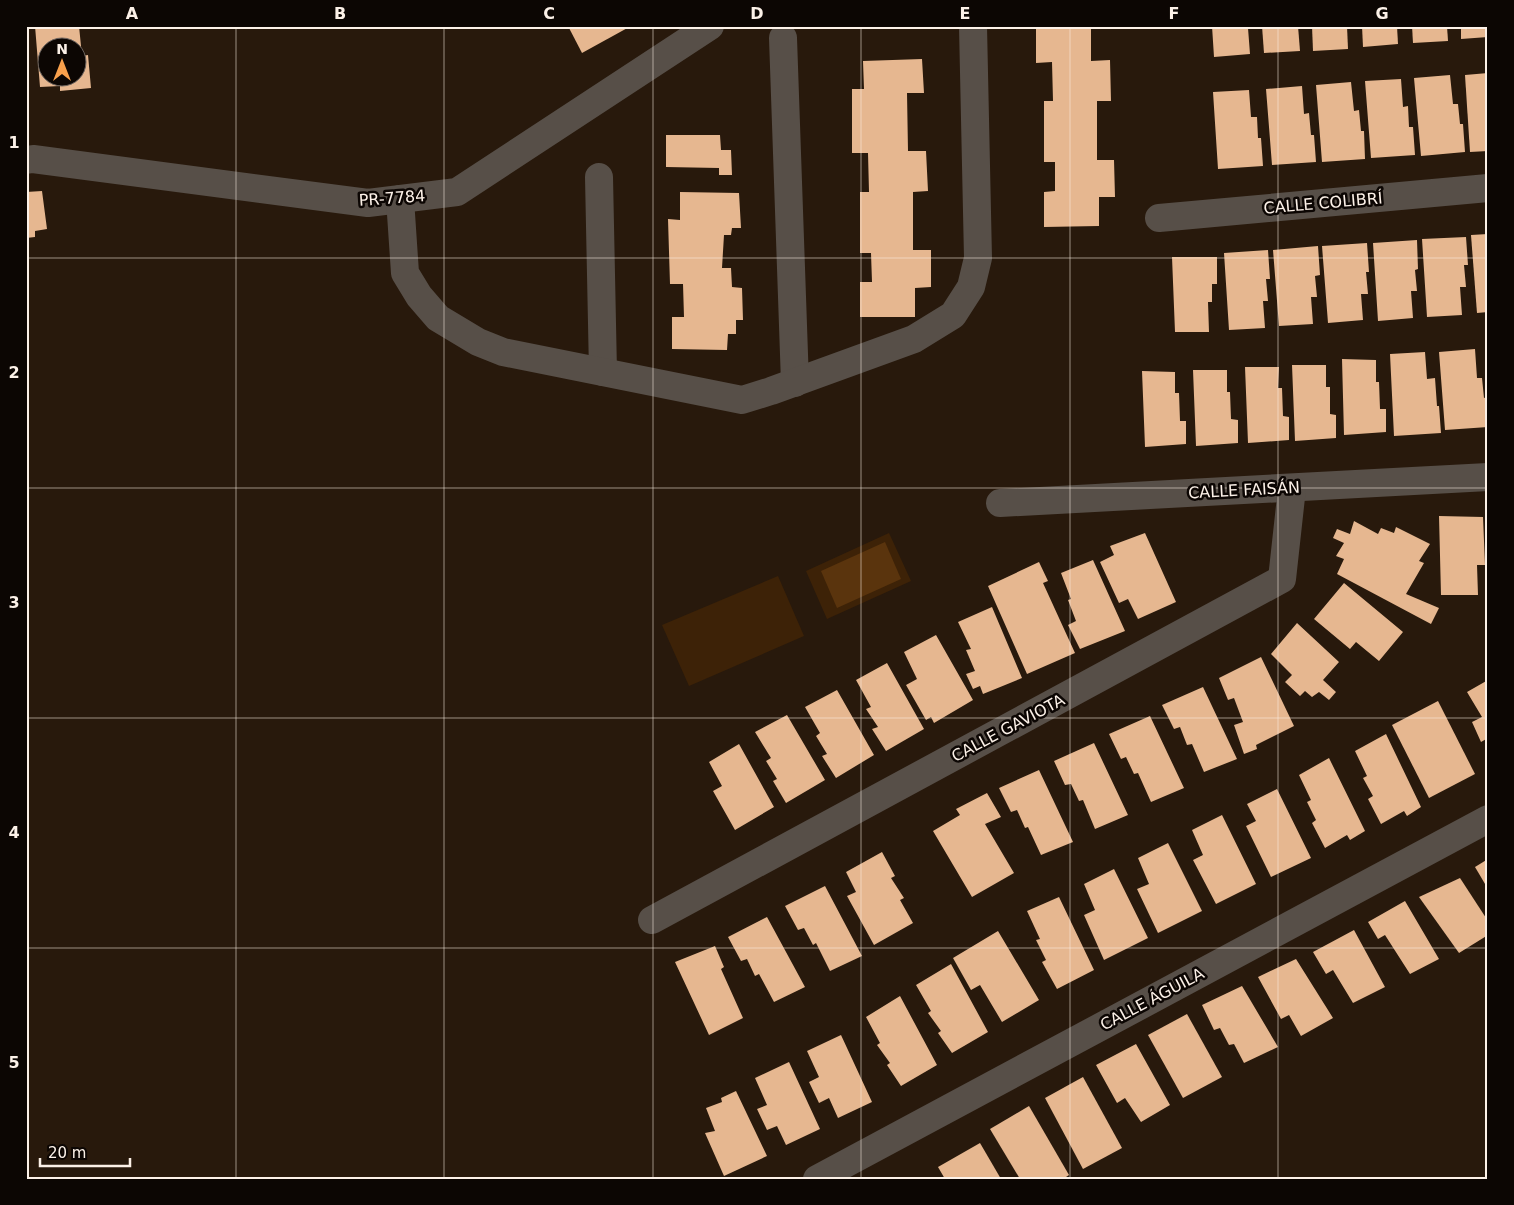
<svg xmlns="http://www.w3.org/2000/svg" width="1514" height="1205" viewBox="0 0 1514 1205" font-family="'DejaVu Sans',sans-serif">
  <rect width="100%" height="100%" fill="#28190c"/>
  <!-- green -->
  <g fill="#3d2207">
    <path d="M889 533 911 581 827 619 806 571Z"/>
    <path d="M778 576 804 636 689 686 662 625Z"/>
  </g>
  <!-- water -->
  <path fill="#5a340d" d="M885 542 901 579 837 608 821 571Z"/>
  <!-- building -->
  <g fill="#e6b790" fill-rule="evenodd">
    <path d="M35 26H79L82 56 88 55 91 88 60 91V86L40 87ZM48 48H78V78H48Z"/>
    <path d="M568 26H631L582 53Z"/>
    <path d="M1036 26H1091V61L1110 60 1111 101H1097V160H1114L1115 197H1099V226L1044 227V192L1055 191V162H1044V101H1053L1052 62 1036 63Z"/>
    <path d="M1212 26H1255V27L1248 28 1250 54 1214 57Z"/>
    <path d="M1262 26H1298L1300 51 1264 53Z"/>
    <path d="M1312 26H1347L1348 49 1313 51Z"/>
    <path d="M1362 26H1397L1398 44 1363 47Z"/>
    <path d="M1412 26H1447L1448 41 1413 43Z"/>
    <path d="M1461 26H1488V37L1461 39Z"/>
    <path d="M922 59 924 93H907L908 151H926L928 191 913 192V250H931V287L915 288V317H860V282H872L871 253H860V192H869L868 153H852V89H864L863 61Z"/>
    <path d="M1488 73V151L1470 152 1465 75Z"/>
    <path d="M1450 75 1453 104H1458L1460 124H1463L1465 152 1421 156 1414 78Z"/>
    <path d="M1401 79 1403 107 1408 106 1409 127H1413L1415 155 1371 158 1365 81Z"/>
    <path d="M1351 82 1354 111 1359 110 1361 131H1364L1365 159 1322 162 1316 85Z"/>
    <path d="M1302 86 1304 114 1309 113 1311 135H1314L1316 162 1272 165 1266 89Z"/>
    <path d="M1249 90 1251 117H1257L1258 138H1261L1263 166 1218 169 1213 92Z"/>
    <path d="M666 135H720L721 150H731L732 175H719V168L666 167Z"/>
    <path d="M42 191 47 229 35 231V237L26 238V192Z"/>
    <path d="M680 192 739 193 741 228H732L731 235H724L722 268H731L732 287 742 288 743 320H736V334H728L727 350 672 349V317H684L683 284H670L668 219 680 220Z"/>
    <path d="M1488 234V312L1477 313 1471 235Z"/>
    <path d="M1466 237 1468 265H1464L1466 287H1460L1462 315 1427 317 1422 239Z"/>
    <path d="M1417 240 1418 269 1415 270 1417 291H1411L1413 318 1378 321 1373 243Z"/>
    <path d="M1367 243 1369 272H1366L1368 294H1361L1363 320 1328 323 1322 246Z"/>
    <path d="M1318 246 1320 275 1315 276 1317 297H1311L1313 324 1279 326 1273 250Z"/>
    <path d="M1268 250 1270 279H1266L1268 301H1263L1265 328 1229 330 1224 253Z"/>
    <path d="M1172 257H1217V284H1212V302H1208L1209 332H1175Z"/>
    <path d="M1475 349 1477 378H1482L1484 398 1487 397 1488 427 1445 430 1439 352Z"/>
    <path d="M1425 352 1427 379 1435 378 1437 406H1439L1441 433 1394 436 1390 354Z"/>
    <path d="M1342 359 1376 360V382H1379L1380 409H1386V432L1344 435Z"/>
    <path d="M1292 365H1326V387H1330V414L1336 415V438L1295 441Z"/>
    <path d="M1245 367H1279L1278 388H1282L1283 416 1289 417V440L1248 443Z"/>
    <path d="M1193 370H1227V392H1230L1231 419 1238 420V443L1196 446Z"/>
    <path d="M1142 371 1175 372V393H1179L1180 421H1186V444L1145 447Z"/>
    <path d="M1439 516 1483 517 1485 565H1477L1478 595H1441Z"/>
    <path d="M1354 521 1378 534 1381 528 1394 533 1396 527 1430 544 1419 561 1424 563 1406 594 1439 608 1431 624 1337 574 1344 559 1336 556 1344 543 1333 538 1337 529 1350 534Z"/>
    <path d="M1145 533 1176 602 1138 619 1128 599 1119 603 1100 562 1114 555 1110 546Z"/>
    <path d="M1093 560 1125 631 1080 649 1068 625 1076 621 1068 600 1071 599 1061 573Z"/>
    <path d="M1039 562 1048 581 1043 583 1075 653 1027 674 988 586Z"/>
    <path d="M1344 583 1403 632 1379 661 1356 642 1350 649 1314 619Z"/>
    <path d="M992 607 1022 678 983 694 980 686 973 689 966 674 975 671 966 650 971 649 958 622Z"/>
    <path d="M1297 623 1339 662 1323 680 1336 692 1329 700 1319 692 1312 697 1305 691 1300 696 1285 682 1292 675 1271 654Z"/>
    <path d="M936 635 973 700 934 723 931 717 926 720 906 685 917 679 904 652Z"/>
    <path d="M1261 657 1294 726 1256 745 1257 749 1244 754 1234 725 1243 722 1234 698 1228 700 1219 678Z"/>
    <path d="M887 663 924 729 886 751 872 729 878 727 866 709 871 707 856 680Z"/>
    <path d="M1488 680V738L1481 742 1472 722 1482 717 1467 692Z"/>
    <path d="M1203 687 1237 759 1204 772 1192 744 1187 745 1180 727 1174 729 1162 705Z"/>
    <path d="M837 690 874 755 836 778 822 756 827 754 816 736 820 733 805 707Z"/>
    <path d="M1438 701 1475 774 1429 798 1392 725Z"/>
    <path d="M787 715 825 780 786 803 773 781 777 779 766 761 771 758 755 732Z"/>
    <path d="M1150 716 1184 788 1151 802 1138 773 1134 774 1126 757 1121 759 1109 734Z"/>
    <path d="M1386 734 1421 807 1407 816 1404 811 1381 824 1368 799 1373 796 1363 778 1367 776 1355 751Z"/>
    <path d="M1094 743 1128 815 1095 829 1083 800 1079 801 1071 784 1065 785 1054 761Z"/>
    <path d="M739 744 774 807 735 830 713 791 722 786 709 762Z"/>
    <path d="M1329 758 1365 831 1350 840 1347 835 1325 848 1312 823 1316 820 1307 802 1311 800 1299 775Z"/>
    <path d="M1039 770 1073 842 1041 855 1028 827 1025 828 1017 810 1011 812 999 788Z"/>
    <path d="M1277 789 1311 858 1271 877 1246 826 1256 821 1247 804Z"/>
    <path d="M987 793 1001 817 985 824 1014 873 972 897 933 831 960 815 956 809Z"/>
    <path d="M1222 815 1256 884 1216 904 1193 860 1203 855 1192 830Z"/>
    <path d="M1168 843 1202 911 1158 933 1137 889 1149 884 1138 858Z"/>
    <path d="M882 852 895 876 891 878 904 898 900 900 913 923 874 945 847 896 856 892 846 872Z"/>
    <path d="M1488 859V889L1475 867Z"/>
    <path d="M1114 869 1148 938 1104 960 1084 915 1095 910 1084 884Z"/>
    <path d="M1460 878 1488 921V935L1459 953 1419 897Z"/>
    <path d="M825 886 862 956 830 971 816 943 813 945 804 928 798 930 785 906Z"/>
    <path d="M1059 897 1094 970 1057 989 1042 962 1046 960 1036 940 1040 939 1027 911Z"/>
    <path d="M1405 901 1439 959 1410 974 1385 935 1378 939 1368 922Z"/>
    <path d="M767 917 805 987 774 1002 759 974 755 976 747 959 741 961 728 937Z"/>
    <path d="M1354 930 1385 987 1353 1003 1333 970 1326 974 1313 952Z"/>
    <path d="M998 931 1039 1000 1002 1022 980 985 971 990 953 958Z"/>
    <path d="M715 946 724 967 721 969 743 1018 709 1035 675 962Z"/>
    <path d="M1296 959 1333 1018 1301 1036 1289 1015 1281 1019 1258 977Z"/>
    <path d="M951 964 988 1032 952 1053 938 1033 941 1031 928 1013 931 1011 916 985Z"/>
    <path d="M1242 986 1278 1047 1244 1063 1234 1044 1229 1045 1220 1028 1214 1030 1202 1005Z"/>
    <path d="M900 996 937 1065 901 1086 887 1065 890 1063 877 1045 880 1043 866 1017Z"/>
    <path d="M1187 1014 1222 1077 1183 1098 1148 1035Z"/>
    <path d="M841 1035 872 1102 838 1118 829 1098 819 1103 809 1082 819 1077 807 1051Z"/>
    <path d="M1136 1044 1170 1105 1141 1122 1125 1098 1117 1103 1096 1065Z"/>
    <path d="M789 1062 820 1129 786 1145 777 1126 767 1130 757 1109 767 1105 755 1078Z"/>
    <path d="M1083 1077 1122 1148 1083 1169 1045 1098Z"/>
    <path d="M736 1091 767 1156 724 1176 705 1133 715 1131 706 1108 722 1102 721 1098Z"/>
    <path d="M1029 1106 1069 1175 1063 1179H1020L990 1129Z"/>
    <path d="M980 1143 1001 1179H945L938 1167Z"/>
  </g>
  <g fill="none" stroke-linecap="round" stroke-linejoin="round">
    <!-- minor -->
    <g stroke="#574f48" stroke-width="28">
      <path d="M783 38 795 383"/>
      <path d="M26 160 33 159 368 203 457 192 710 26"/>
      <path d="M599 177 603 372"/>
      <path d="M400 199 405 273 419 296 438 318 478 342 503 352 742 400 771 391 914 339 953 315 971 287 978 258 973 26"/>
      <path d="M1159 218 1488 188"/>
      <path d="M1000 503 1488 477"/>
      <path d="M652 920 1282 579 1292 488"/>
      <path d="M817 1179 1488 819"/>
    </g>
  </g>
  <!-- grid -->
  <path fill="none" stroke="#fcf1e8" stroke-width="1" stroke-opacity="0.55" d="M236 26V1179M444 26V1179M653 26V1179M861 26V1179M1070 26V1179M1278 26V1179M26 258H1488M26 488H1488M26 718H1488M26 948H1488"/>
  <g text-anchor="middle" dominant-baseline="central" stroke-width="5" stroke-linejoin="round" paint-order="stroke">
    <!-- street labels -->
    <g font-size="16" fill="#fcf1e8" stroke="#0c0603">
      <text transform="translate(392 198) rotate(-4)">PR-7784</text>
      <text transform="translate(1323 203) rotate(-5)">CALLE COLIBRÍ</text>
      <text transform="translate(1244 490) rotate(-3)">CALLE FAISÁN</text>
      <text transform="translate(1008 728) rotate(-28)">CALLE GAVIOTA</text>
      <text transform="translate(1152 999) rotate(-28)">CALLE ÁGUILA</text>
    </g>
  </g>
  <!-- border -->
  <rect width="1514" height="1205" fill="none" stroke="#0c0603" stroke-width="55"/>
  <!-- north arrow -->
  <g transform="translate(62 62)"><circle r="24" fill="#0c0603" stroke="#6c645f"/>
  <path d="M0-4L9 19L0 12L-9 19Z" fill="#f9a04c"/>
  <text y="-8" font-size="14" font-weight="bold" text-anchor="middle" fill="#fcf1e8">N</text>
  </g>
  <!-- scale -->
  <path d="M40 1158v8h90v-8" fill="none" stroke="#fcf1e8" stroke-width="2.5"/>
  <text x="48" y="1158" font-size="15" fill="#fcf1e8" stroke="#0c0603" stroke-width="4" paint-order="stroke">20 m</text>
  <rect x="28" y="28" width="1458" height="1150" fill="none" stroke="#fcf1e8" stroke-width="2"/>
  <g font-size="16" text-anchor="middle" font-weight="bold" fill="#fcf1e8">
    <text x="132" y="19">A</text>
    <text x="340" y="19">B</text>
    <text x="549" y="19">C</text>
    <text x="757" y="19">D</text>
    <text x="965" y="19">E</text>
    <text x="1174" y="19">F</text>
    <text x="1382" y="19">G</text>
    <text x="14" y="148">1</text>
    <text x="14" y="378">2</text>
    <text x="14" y="608">3</text>
    <text x="14" y="838">4</text>
    <text x="14" y="1068">5</text>
  </g>
</svg>
